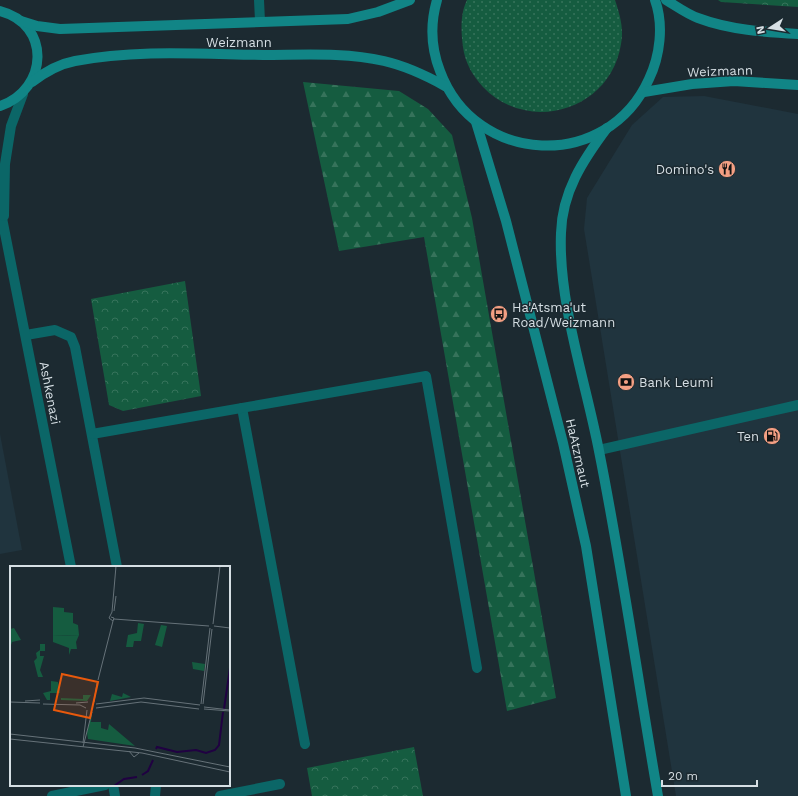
<svg xmlns="http://www.w3.org/2000/svg" width="798" height="796" viewBox="0 0 798 796" font-family="'Work Sans',sans-serif">
  <defs>
    <pattern id="grass-dots" width="8" height="8" patternUnits="userSpaceOnUse"><rect width="8" height="8" fill="#155c40"/><path d="M2 2h.1M6 6h.1" fill="none" stroke="#36735b" stroke-width="1.8" stroke-linecap="round"/></pattern>
    <pattern id="forest-firs" width="22" height="20" patternUnits="userSpaceOnUse"><rect width="22" height="20" fill="#155c40"/><path d="M5 1l3.5 6h-7zM16 11l3.5 6h-7z" fill="#36735b"/></pattern>
    <pattern id="park-crowns" width="20" height="18" patternUnits="userSpaceOnUse"><rect width="20" height="18" fill="#155c40"/><path d="M2 6a3 3 0 1 1 6 0M12 15a3 3 0 1 1 6 0" fill="none" stroke="#36735b"/></pattern>
  </defs>
  <rect width="100%" height="100%" fill="#1c2a31"/>
  <!-- built -->
  <g fill="#20343e">
    <path d="M704 96 798 114V796H676L584 229 587 198 632 125 663 97Z"/>
    <path d="M0 434 22 550 0 554Z"/>
  </g>
  <!-- grass -->
  <path fill="url(#grass-dots)" d="M467 0H615C620 15 624 29 621 44 611 110 529 135 483 87 473 76 465 63 463 47 461 32 460 14 467 0Z"/>
  <!-- forest -->
  <path fill="url(#forest-firs)" d="M303 82 399 91 428 109 452 135 472 218 556 698 507 711 424 237 339 251Z"/>
  <!-- park -->
  <g fill="url(#park-crowns)">
    <path d="M718 0H798V7L721 2Z"/>
    <path d="M185 281 201 396 123 411 109 405 91 299Z"/>
    <path d="M414 747 423 796H312L307 768Z"/>
  </g>
  <g fill="none" stroke-linecap="round" stroke-linejoin="round">
    <!-- lane -->
    <g stroke="#0b6667" stroke-width="10">
      <path d="M26 335 55 330 71 337 75 347 117 567"/>
      <path d="M242 408 305 744"/>
      <path d="M92 434 426 376 477 668"/>
      <path d="M599 450 798 405"/>
      <path d="M155 796 156 785"/>
      <path d="M220 796 280 784"/>
    </g>
    <!-- street -->
    <g stroke="#0b6667" stroke-width="10">
      <path d="M259 0 260 21"/>
      <path d="M0 208 71 567"/>
      <path d="M4 216 5 164 11 126 23 94"/>
      <path d="M113 785 115 796"/>
      <path d="M52 796 105 785"/>
    </g>
    <!-- secondary -->
    <g stroke="#118586" stroke-width="10">
      <path d="M437 0C430 24 431 48 440 71 475 166 607 172 649 79 660 56 664 25 655 0"/>
      <path d="M666 0C676 6 687 14 698 18 730 30 764 32 798 34"/>
      <path d="M0 11C51 24 49 89 0 106"/>
      <path d="M21 21 37 26 60 29 348 19 378 12 410 0"/>
      <path d="M32 82C45 72 59 64 75 61 136 49 201 54 263 55 302 55 345 52 384 61 406 66 425 75 445 86"/>
      <path d="M644 92 692 84 734 81 798 85"/>
      <path d="M476 122 506 221 563 443 586 546 626 796"/>
      <path d="M607 128C583 160 562 192 561 233 558 302 586 383 599 451 622 566 638 681 658 796"/>
    </g>
  </g>
  <!-- icons -->
  <defs>
    <symbol id="restaurant-disc" viewBox="-11 -11 22 22"><circle r="9.5" fill="#f39f83" stroke="#1c2a31"/><path d="M-5-6h1v4h1v-4h1v4h1v-4h1v5L-1.5 .5V6h-2V.5L-5-1ZM5-6V6H3V1.5H1.5Q1.5-4 5-6Z" fill="#111"/></symbol>
    <symbol id="bus-disc" viewBox="-11 -11 22 22"><circle r="9.5" fill="#f39f83" stroke="#1c2a31"/><path d="M-5-6H5V4H4V6H2V4H-2V6H-4V4H-5ZM-3.5-4V0h7V-4ZM-3.5 1.2v1.5H-2V1.2ZM2 1.2v1.5H3.5V1.2Z" fill="#111"/></symbol>
    <symbol id="bank-disc" viewBox="-11 -11 22 22"><circle r="9.5" fill="#f39f83" stroke="#1c2a31"/><path d="M-6-4H6V4H-6ZM0-2.3a2.3 2.3 0 1 0 0 4.6a2.3 2.3 0 1 0 0-4.6Z" fill="#111"/></symbol>
    <symbol id="fuel-disc" viewBox="-11 -11 22 22"><circle r="9.5" fill="#f39f83" stroke="#1c2a31"/><path d="M-5.5-6h7V0h2V4h1.3V-2.5L3-4.5l.8-.8L6-3V5H2.5V1h-1V6h-7ZM-4.2-4.7v3.2H.2V-4.7Z" fill="#111"/></symbol>
  </defs>
  <g fill-rule="evenodd">
    <use href="#restaurant-disc" x="717" y="159" width="20" height="20"/>
    <use href="#bus-disc" x="489" y="304" width="20" height="20"/>
    <use href="#bank-disc" x="616" y="372" width="20" height="20"/>
    <use href="#fuel-disc" x="762" y="426" width="20" height="20"/>
  </g>
  <g text-anchor="middle" dominant-baseline="central" stroke-width="3" stroke-linejoin="round" paint-order="stroke">
    <!-- street labels -->
    <g font-size="13" fill="#d6dfe4" stroke="#1c2a31">
      <text x="239" y="42">Weizmann</text>
      <text transform="translate(720 71) rotate(-2)">Weizmann</text>
      <text transform="translate(50 393) rotate(79)">Ashkenazi</text>
      <text transform="translate(578 453) rotate(77)">HaAtzmaut</text>
    </g>
    <!-- poi labels -->
    <g font-size="13" fill="#d6dfe4" stroke="#1c2a31" text-anchor="end">
      <text x="714" y="169">Domino's</text>
      <text x="512" y="307" text-anchor="start">Ha'Atsma'ut<tspan x="512" dy="15">Road/Weizmann</tspan></text>
      <text x="639" y="382" text-anchor="start">Bank Leumi</text>
      <text x="759" y="436">Ten</text>
    </g>
  </g>
  <!-- overview -->
  <g transform="translate(10 566)">
    <rect width="220" height="220" fill="#1c2a31"/>
    <path d="M69 69 66 76H43V70ZM30 78H35V85H30V90H34L30 104 33 111H28L24 95 27 92 26 87 30 84ZM113 127 121 131 100 135 102 128 112 131Z" fill="#155c40"/>
    <path d="M128 57 134 58 131 75H124L123 81H116L118 69 127 67ZM73 129H81L77 135 51 134V132L73 133Z" fill="#155c40"/>
    <path d="M43 41 54 42V46L63 47V57L68 59 69 69 43 70ZM151 59 157 60 152 81 145 79ZM4 62 11 74 2 76 0 82V63ZM43 76H66L67 83H61L59 89V82ZM182 96 195 98 194 105 183 103ZM41 115 48 116 50 127H40V134H37L33 127 41 125ZM82 147 81 156H91V162L98 164 99 158 125 180 78 173 77 166Z" fill="#155c40"/>
    <path fill="none" stroke="#200142" stroke-width="2" d="M214 143 220 102M146 183 147 181 167 186 186 184 196 187 205 184 209 179 213 146M132 209 138 205 143 194M104 220 114 213 127 211"/>
    <path fill="none" stroke="#667279" stroke-width="1" d="M104 45 106 30M101 51 104 52 103 55 99 52 102 46 106 0M104 53 199 60M203 58 210 0M204 60 220 62M88 114 103 55M15 135 30 134M0 136 30 137M84 136 87 117M66 137 78 136M33 138 70 139 76 142M86 138 134 132 190 139M191 138 200 62M193 138 202 63M194 141 220 144M86 142 131 136 189 143M194 143 220 145M0 168 125 182 220 201M0 173 132 187 220 206M73 177 77 144M73 181 82 146M119 185 124 191 129 187"/>
    <path fill="#e8590c" fill-opacity="0.15" stroke="#e8590c" stroke-width="2" d="M52 108 88 116 80 152 44 144Z"/>
    <rect width="220" height="220" fill="none" stroke="#d6dfe4" stroke-width="2"/>
  </g>
  <!-- north arrow -->
  <g transform="translate(770 28) rotate(258)" stroke="#1c2a31" stroke-width="3" paint-order="stroke">
  <path d="M0-3L7 15L0 10L-7 15Z" fill="#d6dfe4"/>
  <text y="-6" font-size="11" font-weight="bold" text-anchor="middle" fill="#d6dfe4">N</text>
  </g>
  <!-- scale -->
  <path d="M662 780v6h95v-6" fill="none" stroke="#d6dfe4" stroke-width="2"/>
  <text x="668" y="780" font-size="12" fill="#d6dfe4" stroke="#1c2a31" stroke-width="3" paint-order="stroke">20 m</text>
</svg>
